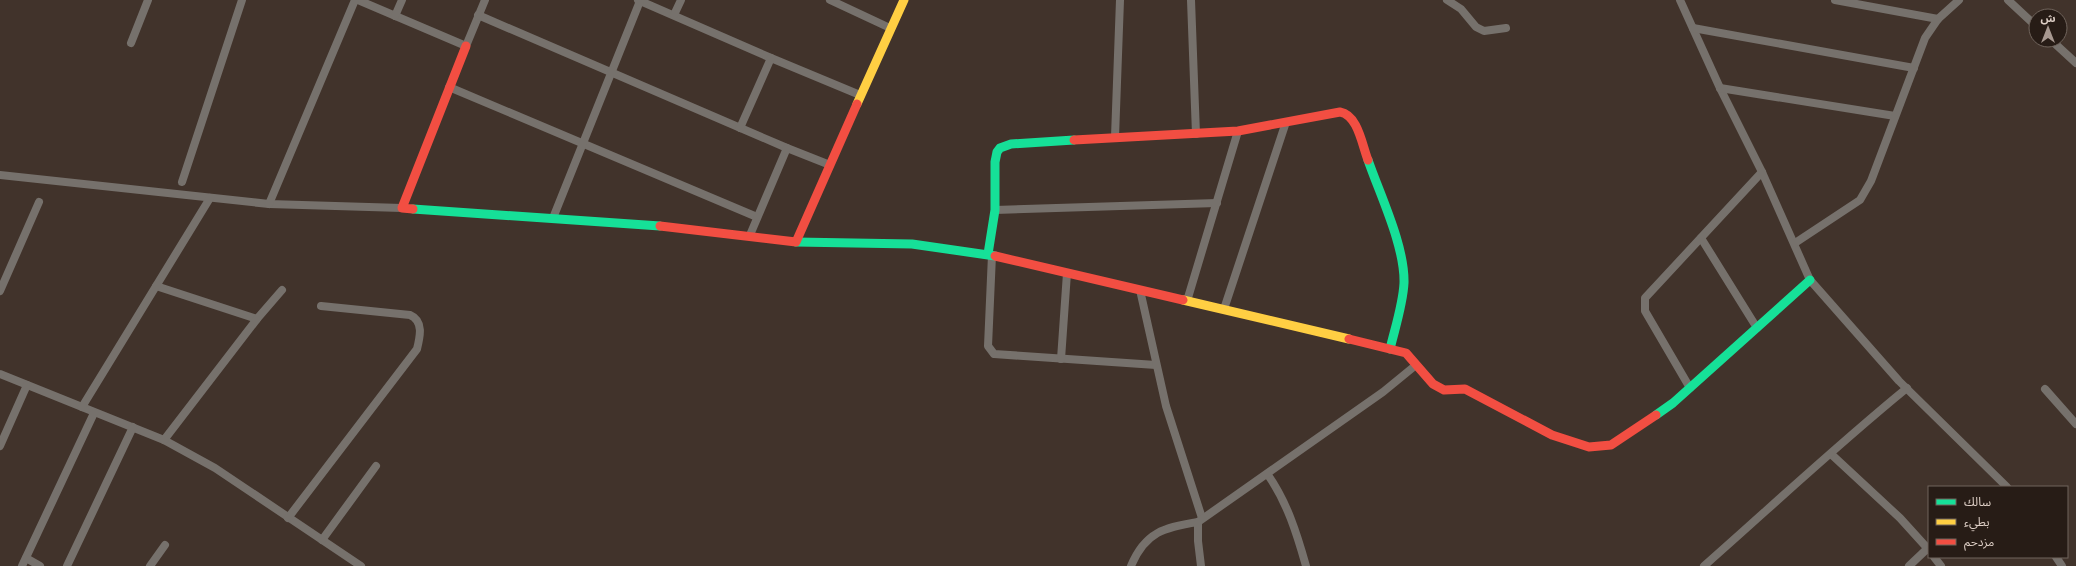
<svg xmlns="http://www.w3.org/2000/svg" width="2076" height="566" viewBox="0 0 2076 566" font-family="'Exo 2','Noto Sans Arabic',sans-serif">
  <rect width="100%" height="100%" fill="#41332b"/>
  <g fill="none" stroke-linecap="round" stroke-linejoin="round">
    <!-- street -->
    <g stroke="#76716c" stroke-width="8">
      <path d="M358 0 466 46 485 0"/>
      <path d="M638 0 771 58 860 95"/>
      <path d="M830 0 890 28"/>
      <path d="M1191 0 1196 134"/>
      <path d="M1447 0 1461 9 1476 27 1484 31 1506 28"/>
      <path d="M1680 0 1720 88 1762 172 1810 280 1899 381 2007 487"/>
      <path d="M1835 0 1938 19"/>
      <path d="M2008 0 2036 26"/>
      <path d="M478 15 787 148 830 165"/>
      <path d="M674 15 681 0"/>
      <path d="M395 16 402 0"/>
      <path d="M1693 28 1914 68"/>
      <path d="M2051 40 2076 63"/>
      <path d="M131 43 148 0"/>
      <path d="M449 87 757 217"/>
      <path d="M1720 88 1895 116"/>
      <path d="M740 128 771 58"/>
      <path d="M1115 137 1120 0"/>
      <path d="M0 175 269 204 402 208"/>
      <path d="M182 182 242 0"/>
      <path d="M269 204 355 0"/>
      <path d="M995 210 1217 203"/>
      <path d="M553 218 640 1"/>
      <path d="M750 235 787 148"/>
      <path d="M1701 238 1757 328"/>
      <path d="M1795 243 1860 200 1871 181 1925 38 1938 19 1959 0"/>
      <path d="M992 255 988 346 994 354 1156 365"/>
      <path d="M156 286 257 319"/>
      <path d="M1140 290 1166 406 1202 518"/>
      <path d="M0 291 39 202"/>
      <path d="M1187 301 1238 131"/>
      <path d="M1224 309 1286 122"/>
      <path d="M1061 359 1067 273"/>
      <path d="M0 374 164 440 215 468 361 566"/>
      <path d="M1690 388 1645 311V298L1762 172"/>
      <path d="M2045 389 2076 424"/>
      <path d="M82 407 210 198"/>
      <path d="M164 440 257 319 282 290"/>
      <path d="M0 446 27 385"/>
      <path d="M1831 454 1900 518 1929 550"/>
      <path d="M1268 475C1287 502 1297 534 1306 566"/>
      <path d="M288 518 417 349C420 337 424 321 410 315L321 306"/>
      <path d="M322 540 376 466"/>
      <path d="M1934 557 1941 566"/>
      <path d="M2056 557 2062 566"/>
      <path d="M26 558 40 566"/>
      <path d="M22 566 94 413"/>
      <path d="M67 566 133 427"/>
      <path d="M150 566 165 545"/>
      <path d="M1131 566C1145 532 1165 527 1198 522"/>
      <path d="M1201 566 1198 541V522L1383 392 1416 365"/>
      <path d="M1704 566C1771 507 1837 445 1907 388"/>
      <path d="M1909 566 1928 548"/>
    </g>
    <!-- fast -->
    <g stroke="#16e098" stroke-width="9">
      <path d="M1368 160C1380 195 1405 246 1404 283 1403 304 1395 328 1390 349"/>
      <path d="M413 209 660 226"/>
      <path d="M796 242 912 244 995 256"/>
      <path d="M988 254 995 210V162L997 152 1000 148 1011 144 1074 140"/>
      <path d="M1656 415 1673 403 1810 280"/>
    </g>
    <!-- slow -->
    <g stroke="#ffcf43" stroke-width="9">
      <path d="M857 104 904 0"/>
      <path d="M1183 300 1349 339"/>
    </g>
    <!-- jam -->
    <g stroke="#f24e42" stroke-width="9">
      <path d="M1074 140 1238 131 1340 112C1358 115 1362 145 1368 160"/>
      <path d="M413 209 402 208 466 46"/>
      <path d="M660 226 796 242 857 104"/>
      <path d="M995 256 1183 300"/>
      <path d="M1349 339 1406 353 1433 384 1444 390 1465 389 1552 435 1589 447 1611 445 1656 415"/>
    </g>
  </g>
  <!-- legend -->
  <rect x="1928" y="486" width="140" height="72" fill="#271c16" stroke="#70645c"/>
  <rect x="1936" y="499" width="20" height="6" fill="#16e098" stroke="#70645c"/>
  <text x="1964" y="506" font-size="12" fill="#decfc6">سالك</text>
  <rect x="1936" y="519" width="20" height="6" fill="#ffcf43" stroke="#70645c"/>
  <text x="1964" y="526" font-size="12" fill="#decfc6">بطيء</text>
  <rect x="1936" y="539" width="20" height="6" fill="#f24e42" stroke="#70645c"/>
  <text x="1964" y="546" font-size="12" fill="#decfc6">مزدحم</text>
  <!-- north arrow -->
  <g transform="translate(2048 28)"><circle r="19" fill="#271c16" stroke="#70645c"/>
  <path d="M0-3L7 15L0 10L-7 15Z" fill="#a79890"/>
  <text y="-6" font-size="11" font-weight="bold" text-anchor="middle" fill="#decfc6">ش</text>
  </g>
</svg>
